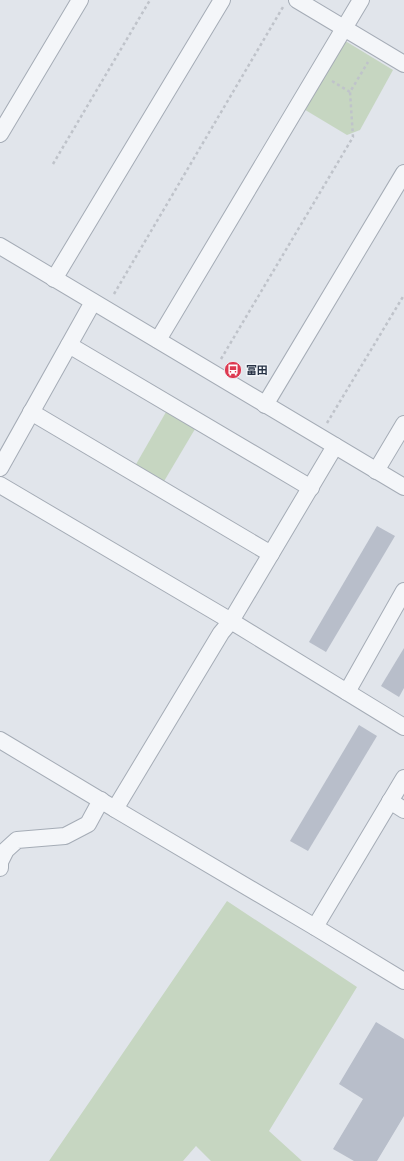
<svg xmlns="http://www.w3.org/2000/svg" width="404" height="1161" viewBox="0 0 404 1161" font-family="Cabin,'Noto Sans JP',sans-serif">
  <rect width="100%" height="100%" fill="#e1e5eb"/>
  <!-- green -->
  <g fill="#c6d6c1">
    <path d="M347 42 393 70 360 130 347 135 302 108 341 43Z"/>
    <path d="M166 412 195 429 163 483 135 466Z"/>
    <path d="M227 901 357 987 269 1131 302 1161H211L196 1146 183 1161H49Z"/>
  </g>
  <!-- building -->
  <g fill="#b8beca">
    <path d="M377 526 395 536 326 652 309 642Z"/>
    <path d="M404 648V688L399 697 381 686Z"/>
    <path d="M359 725 377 736 308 851 290 841Z"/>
    <path d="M376 1022 404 1039V1116L377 1161H354L333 1149 363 1099 339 1084Z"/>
  </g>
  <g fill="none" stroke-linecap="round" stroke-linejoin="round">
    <defs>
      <g id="street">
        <path d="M297 0 404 64"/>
        <path d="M0 134 80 0"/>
        <path d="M0 246 404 487"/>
        <path d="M54 279 222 0"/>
        <path d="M158 340 361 0"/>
        <path d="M69 345 311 488"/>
        <path d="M265 405 404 173"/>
        <path d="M31 412 271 554"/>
        <path d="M0 468 93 302"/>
        <path d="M376 471 404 424"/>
        <path d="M0 485 231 621 335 446"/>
        <path d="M347 692 404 591"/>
        <path d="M0 740 115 809 221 633 231 621 404 727"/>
        <path d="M390 801 404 810"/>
        <path d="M115 809 315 927 404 981"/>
        <path d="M0 868V862L6 850 17 840 65 836 88 824 101 800"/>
        <path d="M315 927 404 778"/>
      </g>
    </defs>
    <!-- street casing -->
    <use href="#street" stroke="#a5acb6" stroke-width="18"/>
    <!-- path -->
    <g stroke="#bfc3ca" stroke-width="2.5" stroke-dasharray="3 3" stroke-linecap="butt">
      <path d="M332 81 350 92"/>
      <path d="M53 164 150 0"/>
      <path d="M114 294 283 7"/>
      <path d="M221 359 353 137 350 92 368 62"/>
      <path d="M327 423 404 295"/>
    </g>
    <!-- street -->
    <use href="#street" stroke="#f4f6f9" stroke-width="16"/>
  </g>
  <!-- icons -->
  <defs>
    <symbol id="bus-disc" viewBox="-11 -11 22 22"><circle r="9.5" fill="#dd3951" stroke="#f1f4f8"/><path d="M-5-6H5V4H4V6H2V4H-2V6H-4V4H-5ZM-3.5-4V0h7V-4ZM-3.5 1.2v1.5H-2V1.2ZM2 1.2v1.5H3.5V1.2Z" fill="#fff"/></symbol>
  </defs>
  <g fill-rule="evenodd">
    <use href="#bus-disc" x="223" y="360" width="20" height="20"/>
  </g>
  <g text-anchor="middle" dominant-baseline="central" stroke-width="3" stroke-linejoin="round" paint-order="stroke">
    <!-- poi labels -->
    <g font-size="11" font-weight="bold" fill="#273245" stroke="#f1f4f8" text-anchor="start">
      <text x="246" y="370">富田</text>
    </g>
  </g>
</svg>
